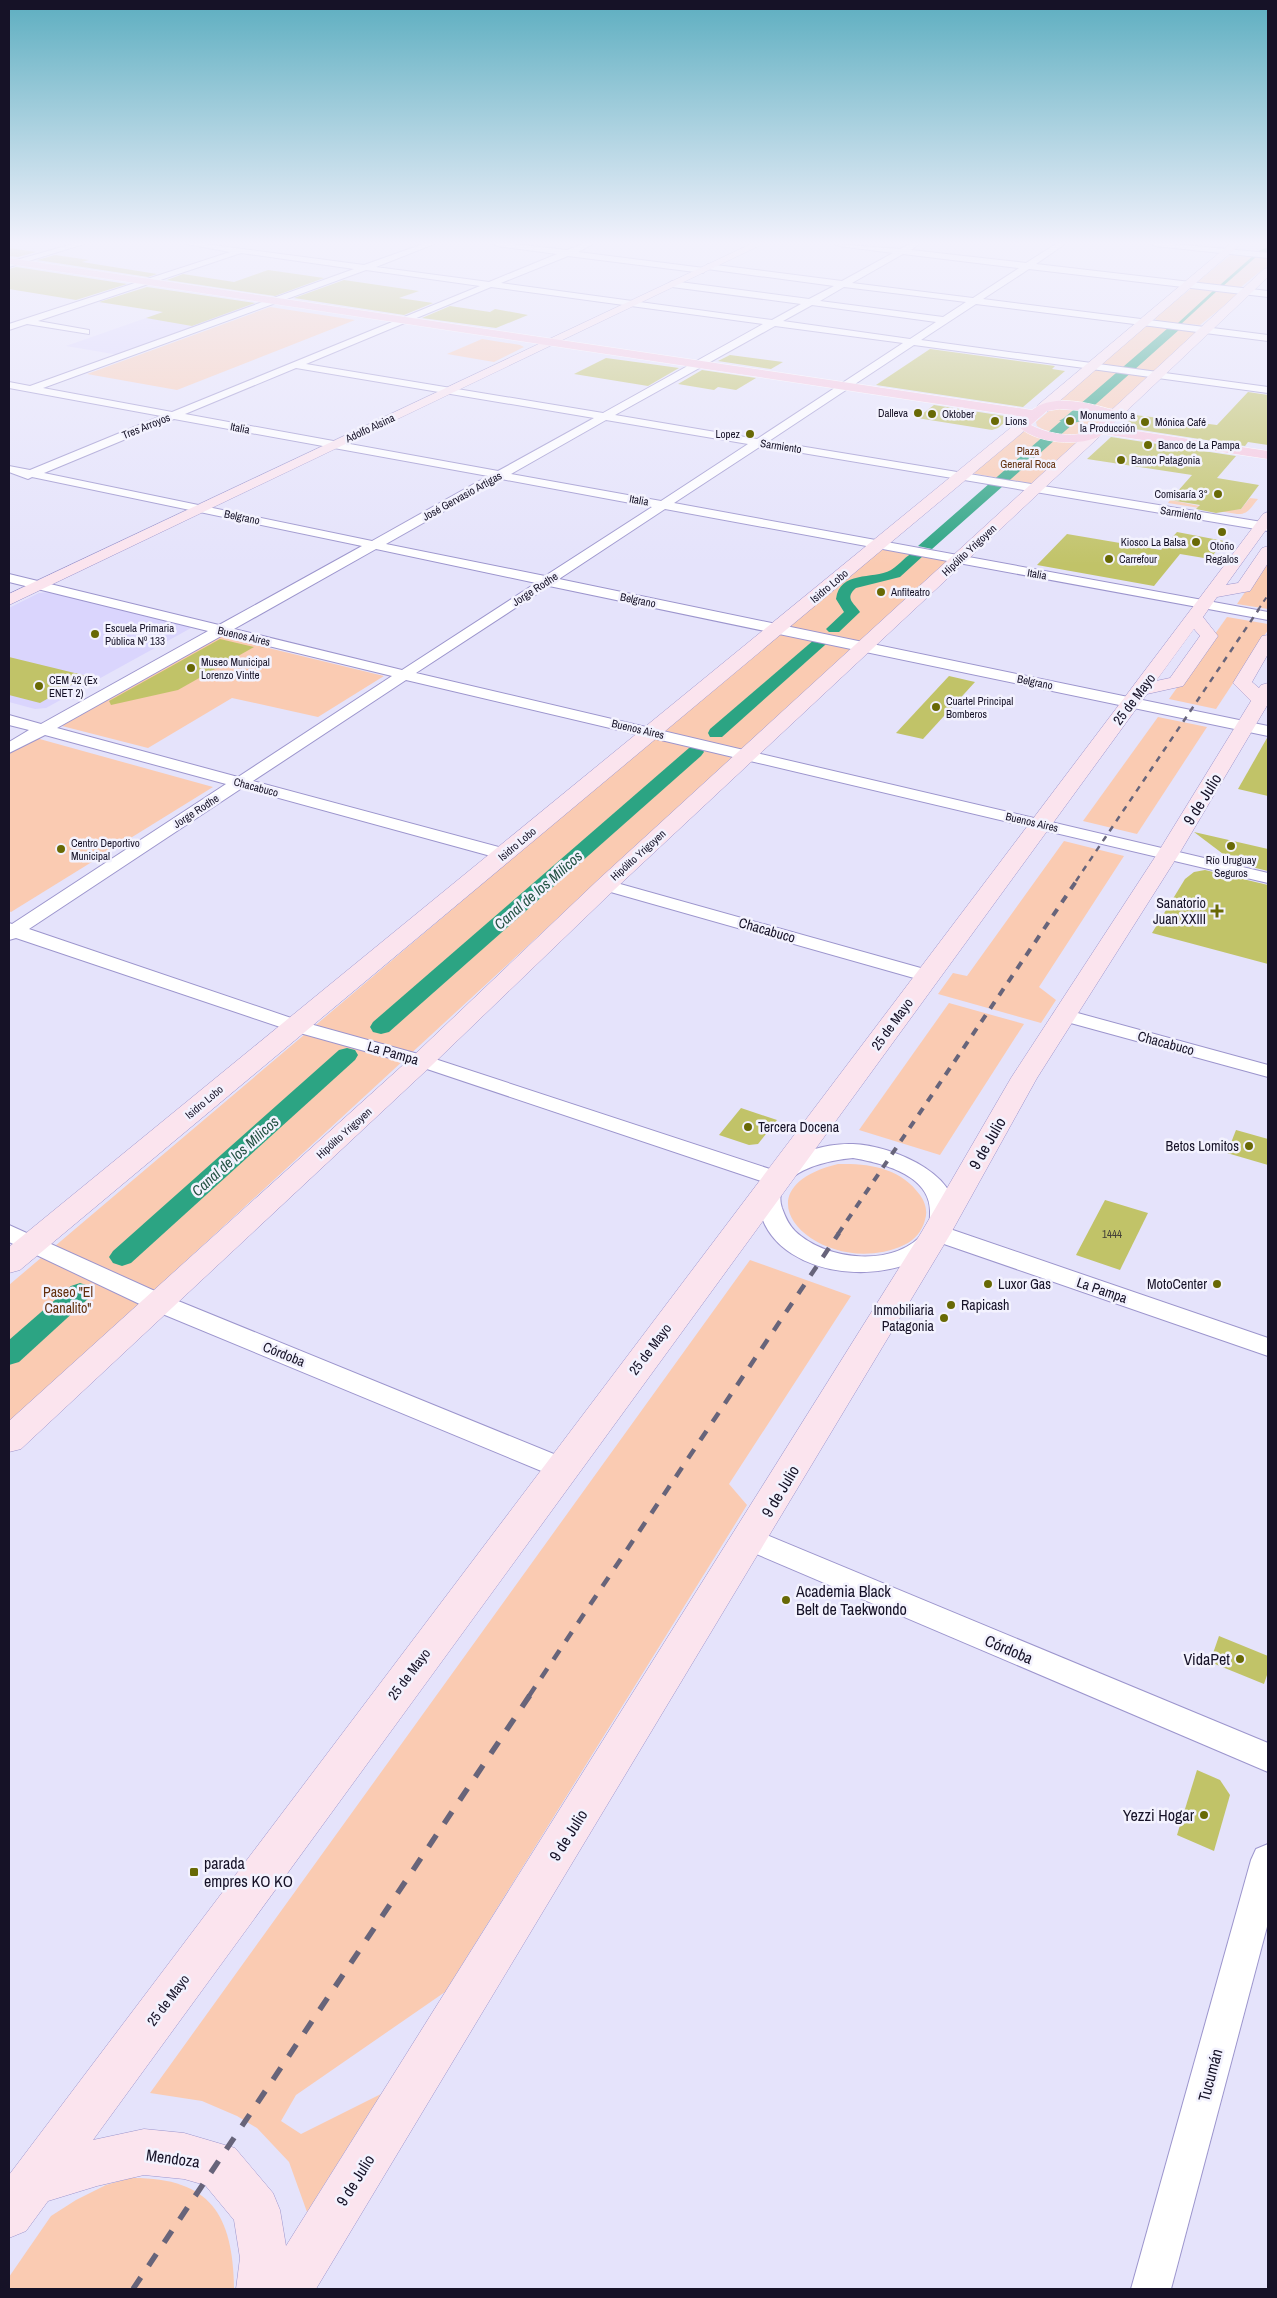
<svg xmlns="http://www.w3.org/2000/svg" width="1277" height="2298" viewBox="0 0 1277 2298" font-family="'Archivo Narrow',sans-serif">
  <rect width="100%" height="100%" fill="#e5e3fb"/>
  <!-- built -->
  <g fill="#dad5fd">
    <path d="M206 297 257 305 119 355 66 346Z"/>
    <path d="M49 592 184 625 191 628 46 708 35 709 9 702V608L39 593Z"/>
  </g>
  <!-- green -->
  <g fill="#facbb2">
    <path d="M1232 254 1268 257V265L1241 287 1202 284 1198 281Z"/>
    <path d="M1193 287 1240 293 1200 325 1158 321 1154 318Z"/>
    <path d="M270 307 355 320 177 390 87 374Z"/>
    <path d="M1146 325 1198 331 1117 408 1104 409 1061 403 1059 400Z"/>
    <path d="M482 339 520 345 524 347 494 362 447 354Z"/>
    <path d="M1058 409 1087 410 1104 417C1101 420 1098 425 1094 429 1081 439 1049 434 1037 426L1036 422 1049 411Z"/>
    <path d="M1022 430 1080 439 1034 484 971 473Z"/>
    <path d="M1250 498 1258 499C1251 507 1248 515 1237 514L1168 503 1170 500C1193 504 1217 512 1241 509Z"/>
    <path d="M882 545 951 560 610 870 9 1424V1285Z"/>
    <path d="M1268 558V609L1237 604Z"/>
    <path d="M1227 617 1268 624V630L1216 709 1169 699Z"/>
    <path d="M219 636 384 676 318 717 232 698 148 748 58 725Z"/>
    <path d="M1158 717 1207 727 1137 834 1083 821Z"/>
    <path d="M36 738 213 787 11 912 9 911V753Z"/>
    <path d="M1064 841 1124 856 1039 987 1056 1000 1041 1023 938 994 953 973 967 976Z"/>
    <path d="M949 1003 1024 1024 940 1155 859 1130Z"/>
    <path d="M838 1164C869 1163 901 1168 920 1195 925 1202 928 1211 925 1220 922 1231 915 1240 904 1245 824 1282 727 1191 838 1164Z"/>
    <path d="M750 1260 851 1296 729 1484 747 1505 445 1992 296 2095 281 2121 301 2134 381 2094 307 2212 289 2162 257 2128 237 2116 202 2101 150 2093Z"/>
    <path d="M130 2178C210 2177 233 2214 234 2289H9V2277L51 2216 76 2200 106 2185Z"/>
  </g>
  <!-- water -->
  <path fill="#2ca483" d="M1168 328 1180 329 1078 420 1081 421 1074 423 932 549 918 546 1061 421H1059L1064 418Z"/>
  <g fill="none" stroke-linecap="round" stroke-linejoin="round">
    <!-- stream -->
    <g stroke="#2ca483" stroke-width="3">
      <path d="M1221 286 1255 256"/>
      <path d="M1179 324 1216 290"/>
    </g>
    <!-- canal -->
    <g fill="#2ca483" fill-rule="evenodd">
      <path d="M1268 247V253L1260 255 1256 252Z"/>
      <path d="M916 552 923 556 900 577 856 588C844 598 854 603 860 612L839 632H829L826 629 844 612 836 599C840 570 872 580 891 570 900 565 906 554 916 552Z"/>
      <path d="M820 637 825 639 828 642 825 645 722 737H710L708 733 710 729 815 639Z"/>
      <path d="M695 747 701 748 704 752 701 756 389 1032 381 1034 373 1032 370 1027 373 1022 689 748Z"/>
      <path d="M347 1048 355 1050 358 1055 355 1060 131 1263 122 1266 113 1263 109 1257 113 1251 339 1050Z"/>
      <path d="M80 1283 89 1286 93 1292 89 1298 19 1362 9 1365V1340L71 1286Z"/>
    </g>
  </g>
  <!-- building -->
  <g fill="#c1c368">
    <path d="M9 248 36 252 18 257 9 256Z"/>
    <path d="M55 255 89 260 82 262 157 274 148 277 37 260Z"/>
    <path d="M16 267 127 284 76 300 9 289V269Z"/>
    <path d="M268 270 324 278 275 296 167 280 183 274 234 282Z"/>
    <path d="M344 280 419 291 399 298 433 303 404 315 294 298Z"/>
    <path d="M147 287 255 303 192 326 146 318 163 312 99 302Z"/>
    <path d="M450 306 490 312 495 309 528 315 496 328 422 318Z"/>
    <path d="M930 349 1055 366 1052 369 1065 371 1023 407 876 385Z"/>
    <path d="M730 355 783 362 771 369 718 361Z"/>
    <path d="M606 358 643 363 679 368 648 386 574 374Z"/>
    <path d="M702 370 756 378 736 390 718 387 714 390 678 384Z"/>
    <path d="M1248 392 1268 395V445L1248 442 1245 446 1122 427 1135 415 1217 425Z"/>
    <path d="M934 405 1011 417 998 428 992 430 917 418Z"/>
    <path d="M1111 437 1236 456 1217 478 1259 485 1241 509 1216 513 1196 509 1200 505 1170 500 1192 475 1087 459Z"/>
    <path d="M1177 532 1224 541 1210 559 1180 554 1154 586 1037 565 1067 534 1173 552 1161 550Z"/>
    <path d="M220 639 254 647 178 690 111 705 109 701Z"/>
    <path d="M9 657 87 676 40 703 9 695Z"/>
    <path d="M949 676 975 682 923 739 896 733Z"/>
    <path d="M1267 738 1268 796 1238 789Z"/>
    <path d="M1194 832 1268 849V871L1235 863Z"/>
    <path d="M1205 870 1268 885V964L1152 933 1185 879 1194 872Z"/>
    <path d="M741 1108 777 1120 758 1144 749 1145 719 1135Z"/>
    <path d="M1236 1130 1268 1139V1165L1227 1153Z"/>
    <path d="M1105 1200 1148 1213 1120 1270 1076 1255Z"/>
    <path d="M1219 1636 1268 1656V1672L1264 1684 1210 1662Z"/>
    <path d="M1197 1770 1220 1780 1230 1795 1214 1851 1177 1835Z"/>
  </g>
  <g fill="none" stroke-linecap="round" stroke-linejoin="round">
    <defs>
      <g id="street">
        <path d="M73 244H84L9 267V262Z"/>
        <path d="M186 244H205L364 265 423 244H434L376 267 489 282 557 254 497 246 493 244H513L567 250 583 244H593L578 252 704 268 708 264 842 281 893 253 839 246 835 244 900 249 910 244H919L911 250 1026 263 1056 244H1065L1036 264 1268 291V297L1029 269 983 299 1268 335V341L976 304 921 340 1268 387V393L914 345 769 441 1268 523V531L761 446 674 503 1268 612V620L665 509 559 579 1268 726V736L549 586 416 673 1268 873V883L406 680 253 781 510 850 513 854 510 858H498L242 788 29 929 303 1022 429 1057 773 1170C794 1153 826 1143 853 1144 891 1145 975 1178 950 1229L1268 1338V1356L941 1243C897 1289 782 1281 761 1215 757 1203 757 1193 764 1182L415 1065 289 1030 16 938 9 940V923L12 924 226 784 45 735 9 753V742L29 730 9 725V715L41 724 208 631 9 582V574L219 625 362 546 32 477 28 479 9 472V466L30 470 161 416 9 388V382L30 386 354 269 241 253 38 321 89 330V334L27 324 9 330V324L230 252ZM903 254 1019 268 973 298 852 283ZM568 256 703 273 707 269 834 286 809 299 672 281 668 284 672 287 801 304 772 320 501 283ZM366 270 480 286 172 412 43 388ZM491 287 763 324 603 413 306 364ZM844 287 966 302 943 317 820 301ZM812 305 936 322 910 339 783 321ZM775 326 903 343 757 439 615 415ZM296 368 594 418 498 471 185 414ZM174 419 488 476 372 541 44 473ZM606 420 748 444 661 501 511 474ZM501 479 652 507 545 576 386 544ZM376 549 536 583 402 670 234 629ZM223 635 392 676 238 777 57 728ZM853 1158C882 1163 931 1175 930 1212 930 1219 930 1225 926 1230 897 1269 826 1261 795 1231 788 1224 785 1216 782 1208 770 1172 829 1160 853 1158Z"/>
        <path d="M1151 244H1174L1268 253V258L1155 246Z"/>
        <path d="M606 880 935 972 938 976 935 980H921L600 889 597 885 600 881Z"/>
        <path d="M1063 1009 1268 1065V1077L1056 1019 1053 1015 1056 1011Z"/>
        <path d="M9 1225 166 1296 571 1461 575 1468 571 1475 561 1479 551 1475 148 1308 9 1242Z"/>
        <path d="M750 1528 1268 1743V1772L740 1547 736 1539 740 1531Z"/>
        <path d="M1268 1844V1923L1171 2289H1131L1251 1860 1256 1849Z"/>
      </g>
      <g id="secondary">
        <path d="M751 244H763L9 605V594Z"/>
        <path d="M1230 244H1241L1048 411H1038L1036 408 1038 405Z"/>
        <path d="M1268 268V277L1115 422H1105L1103 419 1105 416 1264 269Z"/>
        <path d="M1024 420 1029 421 1031 424 1029 427 20 1270 9 1273V1247L1019 421Z"/>
        <path d="M1094 430 1101 434 1099 437 614 890 431 1066 21 1449 9 1452V1421L413 1056 598 880 1089 431Z"/>
        <path d="M1268 512V527L1226 585 1238 583 1262 548 1268 546V563L1250 591 1217 597 1203 617 1218 636 1183 686 1147 694 93 2140 144 2129 184 2133 235 2148 273 2193 280 2210 286 2246 921 1233 1011 1078 1157 854 1251 701 1233 683 1262 636 1268 635V654L1252 682 1259 688 1261 685 1268 683V704L1179 854 1037 1078 951 1233 316 2289H236L240 2258 234 2220 205 2185 184 2179 144 2175 97 2186 48 2201 26 2231 9 2238V2175L1263 514ZM1194 629 1200 636 1170 678 1156 681Z"/>
      </g>
      <path id="primary" d="M9 258 1032 410C1053 393 1089 403 1113 410L1117 419 1110 427 1268 451V459L1103 434C1084 448 1031 444 1017 424L1024 417 9 264ZM1060 409 1087 411 1102 415 1103 418C1099 423 1094 428 1089 431 1073 439 1046 433 1031 425L1047 411Z"/>
    </defs>
    <!-- street casing -->
    <use href="#street" stroke="#9c95cd" stroke-width="2"/>
    <!-- secondary casing -->
    <use href="#secondary" stroke="#9c95cd" stroke-width="1"/>
    <!-- primary casing -->
    <use href="#primary" stroke="#fff" stroke-width="1"/>
    <!-- street -->
    <use href="#street" fill="#fff" fill-rule="evenodd"/>
    <!-- secondary -->
    <use href="#secondary" fill="#fbe4ee" fill-rule="evenodd"/>
    <!-- primary -->
    <use href="#primary" fill="#f7c8de" fill-rule="evenodd"/>
    <!-- rail-far4 -->
    <path stroke="#67647a" stroke-width="2" stroke-dasharray="5 5" stroke-linecap="butt" d="M1258 610 1268 595"/>
    <!-- rail-far3 -->
    <path stroke="#67647a" stroke-width="2.5" stroke-dasharray="6 6" stroke-linecap="butt" d="M1076 881 1259 609"/>
    <!-- rail-far2 -->
    <path stroke="#67647a" stroke-width="4" stroke-dasharray="8 8" stroke-linecap="butt" d="M838 1234 1077 880"/>
    <!-- rail-far1 -->
    <path stroke="#67647a" stroke-width="4.5" stroke-dasharray="11 11" stroke-linecap="butt" d="M529 1696 839 1233"/>
    <!-- rail -->
    <path stroke="#67647a" stroke-width="5.5" stroke-dasharray="14 14" stroke-linecap="butt" d="M133 2289 530 1695"/>
  </g>
  <!-- sky -->
  <linearGradient id="sky" x2="0" y2="1"><stop stop-color="#5daec0"/><stop offset="0.43" stop-color="#f3f2fd"/><stop offset="1" stop-color="#f3f2fd" stop-opacity="0"/></linearGradient>
  <rect width="1277" height="565" fill="url(#sky)"/>
  <!-- markers -->
  <g fill="#686905" stroke="#f3f2fe" stroke-width="2">
    <circle cx="918" cy="413" r="5"/>
    <circle cx="932" cy="414" r="5"/>
    <circle cx="995" cy="421" r="5"/>
    <circle cx="1070" cy="421" r="5"/>
    <circle cx="1145" cy="422" r="5"/>
    <circle cx="750" cy="434" r="5"/>
    <circle cx="1148" cy="445" r="5"/>
    <circle cx="1121" cy="460" r="5"/>
    <circle cx="1218" cy="494" r="5"/>
    <circle cx="1222" cy="532" r="5"/>
    <circle cx="1196" cy="542" r="5"/>
    <circle cx="1109" cy="559" r="5"/>
    <circle cx="881" cy="592" r="5"/>
    <circle cx="95" cy="634" r="5"/>
    <circle cx="191" cy="668" r="5"/>
    <circle cx="39" cy="686" r="5"/>
    <circle cx="936" cy="707" r="5"/>
    <circle cx="1231" cy="846" r="5"/>
    <circle cx="61" cy="849" r="5"/>
    <path d="M1214.5 903.5h5v5h5v5h-5v5h-5v-5h-5v-5h5z"/>
    <circle cx="748" cy="1127" r="5"/>
    <circle cx="1249" cy="1146" r="5"/>
    <circle cx="988" cy="1284" r="5"/>
    <circle cx="1217" cy="1284" r="5"/>
    <circle cx="951" cy="1305" r="5"/>
    <circle cx="944" cy="1318" r="5"/>
    <circle cx="786" cy="1600" r="5"/>
    <circle cx="1240" cy="1659" r="5"/>
    <circle cx="1204" cy="1815" r="5"/>
    <rect x="189" y="1867" width="10" height="10" rx="2.5"/>
  </g>
  <g text-anchor="middle" dominant-baseline="central" stroke-width="5" stroke-linejoin="round" paint-order="stroke">
    <!-- far-poi labels -->
    <g font-size="11" fill="#161227" stroke="#f3f2fe" text-anchor="start">
      <text x="908" y="413" text-anchor="end">Dalleva</text>
      <text x="942" y="414">Oktober</text>
      <text x="1080" y="415">Monumento a<tspan x="1080" dy="13">la Producción</tspan></text>
      <text x="1005" y="421">Lions</text>
      <text x="1155" y="422">Mónica Café</text>
      <text x="740" y="434" text-anchor="end">Lopez</text>
      <text x="1158" y="445">Banco de La Pampa</text>
      <text x="1131" y="460">Banco Patagonia</text>
      <text x="1208" y="494" text-anchor="end">Comisaría 3°</text>
      <text x="1186" y="542" text-anchor="end">Kiosco La Balsa</text>
      <text x="1222" y="546" text-anchor="middle">Otoño<tspan x="1222" dy="13">Regalos</tspan></text>
      <text x="1119" y="559">Carrefour</text>
      <text x="891" y="592">Anfiteatro</text>
      <text x="105" y="628">Escuela Primaria<tspan x="105" dy="13">Pública Nº 133</tspan></text>
      <text x="201" y="662">Museo Municipal<tspan x="201" dy="13">Lorenzo Vintte</tspan></text>
      <text x="49" y="680">CEM 42 (Ex<tspan x="49" dy="13">ENET 2)</tspan></text>
      <text x="946" y="701">Cuartel Principal<tspan x="946" dy="13">Bomberos</tspan></text>
      <text x="71" y="843">Centro Deportivo<tspan x="71" dy="13">Municipal</tspan></text>
      <text x="1231" y="860" text-anchor="middle">Río Uruguay<tspan x="1231" dy="13">Seguros</tspan></text>
    </g>
    <!-- far-street labels -->
    <g font-size="11" fill="#161227" stroke="#f3f2fe">
      <text transform="translate(146 426) rotate(-22)">Tres Arroyos</text>
      <text transform="translate(240 428) rotate(11)">Italia</text>
      <text transform="translate(370 428) rotate(-25)">Adolfo Alsina</text>
      <text transform="translate(781 446) rotate(9)">Sarmiento</text>
      <text transform="translate(462 496) rotate(-29)">José Gervasio Artigas</text>
      <text transform="translate(639 500) rotate(10)">Italia</text>
      <text transform="translate(1181 513) rotate(9)">Sarmiento</text>
      <text transform="translate(242 517) rotate(12)">Belgrano</text>
      <text transform="translate(969 550) rotate(-43)">Hipólito Yrigoyen</text>
      <text transform="translate(1037 574) rotate(10)">Italia</text>
      <text transform="translate(829 586) rotate(-40)">Isidro Lobo</text>
      <text transform="translate(535 589) rotate(-33)">Jorge Rodhe</text>
      <text transform="translate(638 600) rotate(12)">Belgrano</text>
      <text transform="translate(244 636) rotate(13)">Buenos Aires</text>
      <text transform="translate(1035 682) rotate(12)">Belgrano</text>
      <text transform="translate(638 729) rotate(13)">Buenos Aires</text>
      <text transform="translate(256 787) rotate(15)">Chacabuco</text>
      <text transform="translate(196 811) rotate(-33)">Jorge Rodhe</text>
      <text transform="translate(1032 822) rotate(13)">Buenos Aires</text>
      <text transform="translate(517 844) rotate(-40)">Isidro Lobo</text>
      <text transform="translate(638 855) rotate(-42)">Hipólito Yrigoyen</text>
      <text transform="translate(204 1102) rotate(-40)">Isidro Lobo</text>
      <text transform="translate(344 1133) rotate(-42)">Hipólito Yrigoyen</text>
    </g>
    <!-- far-park labels -->
    <g font-size="11" fill="#622f0c" stroke="#f3f2fe">
      <text x="1028" y="451">Plaza<tspan x="1028" dy="13">General Roca</tspan></text>
    </g>
    <!-- number labels -->
    <g font-size="11" fill="#413e37">
      <text x="1112" y="1234">1444</text>
    </g>
    <!-- street labels -->
    <g font-size="14" fill="#161227" stroke="#f3f2fe">
      <text transform="translate(1134 699) rotate(-53)">25 de Mayo</text>
      <text transform="translate(767 930) rotate(16)">Chacabuco</text>
      <text transform="translate(892 1024) rotate(-54)">25 de Mayo</text>
      <text transform="translate(1166 1043) rotate(15)">Chacabuco</text>
      <text transform="translate(393 1053) rotate(16)">La Pampa</text>
      <text transform="translate(1102 1290) rotate(19)">La Pampa</text>
      <text transform="translate(650 1349) rotate(-53)">25 de Mayo</text>
      <text transform="translate(284 1354) rotate(22)">Córdoba</text>
      <text transform="translate(409 1674) rotate(-53)">25 de Mayo</text>
      <text transform="translate(168 2000) rotate(-53)">25 de Mayo</text>
    </g>
    <!-- poi labels -->
    <g font-size="14" fill="#161227" stroke="#f3f2fe" text-anchor="end">
      <text x="1206" y="903">Sanatorio<tspan x="1206" dy="16">Juan XXIII</tspan></text>
      <text x="758" y="1127" text-anchor="start">Tercera Docena</text>
      <text x="1239" y="1146">Betos Lomitos</text>
      <text x="998" y="1284" text-anchor="start">Luxor Gas</text>
      <text x="1207" y="1284">MotoCenter</text>
      <text x="961" y="1305" text-anchor="start">Rapicash</text>
      <text x="934" y="1310">Inmobiliaria<tspan x="934" dy="16">Patagonia</tspan></text>
    </g>
    <!-- park labels -->
    <g font-size="14" fill="#622f0c" stroke="#f3f2fe">
      <text x="68" y="1292">Paseo "El<tspan x="68" dy="16">Canalito"</tspan></text>
    </g>
    <!-- water labels -->
    <g font-size="15" font-style="italic" fill="#235243" stroke="#f3f2fe">
      <text transform="translate(538 890) rotate(-41)">Canal de los Milicos</text>
      <text transform="translate(235 1156) rotate(-42)">Canal de los Milicos</text>
    </g>
    <!-- near-street labels -->
    <g font-size="16" fill="#161227" stroke="#f3f2fe">
      <text transform="translate(1202 799) rotate(-58)">9 de Julio</text>
      <text transform="translate(987 1143) rotate(-60)">9 de Julio</text>
      <text transform="translate(780 1491) rotate(-59)">9 de Julio</text>
      <text transform="translate(1009 1649) rotate(23)">Córdoba</text>
      <text transform="translate(568 1835) rotate(-58)">9 de Julio</text>
      <text transform="translate(1210 2075) rotate(-75)">Tucumán</text>
      <text transform="translate(173 2158) rotate(8)">Mendoza</text>
      <text transform="translate(355 2180) rotate(-58)">9 de Julio</text>
    </g>
    <!-- near-poi labels -->
    <g font-size="16" fill="#161227" stroke="#f3f2fe" text-anchor="start">
      <text x="796" y="1591">Academia Black<tspan x="796" dy="18">Belt de Taekwondo</tspan></text>
      <text x="1230" y="1659" text-anchor="end">VidaPet</text>
      <text x="1194" y="1815" text-anchor="end">Yezzi Hogar</text>
      <text x="204" y="1863">parada<tspan x="204" dy="18">empres KO KO</tspan></text>
    </g>
  </g>
  <!-- border -->
  <rect width="1277" height="2298" fill="none" stroke="#161227" stroke-width="20"/>
</svg>
